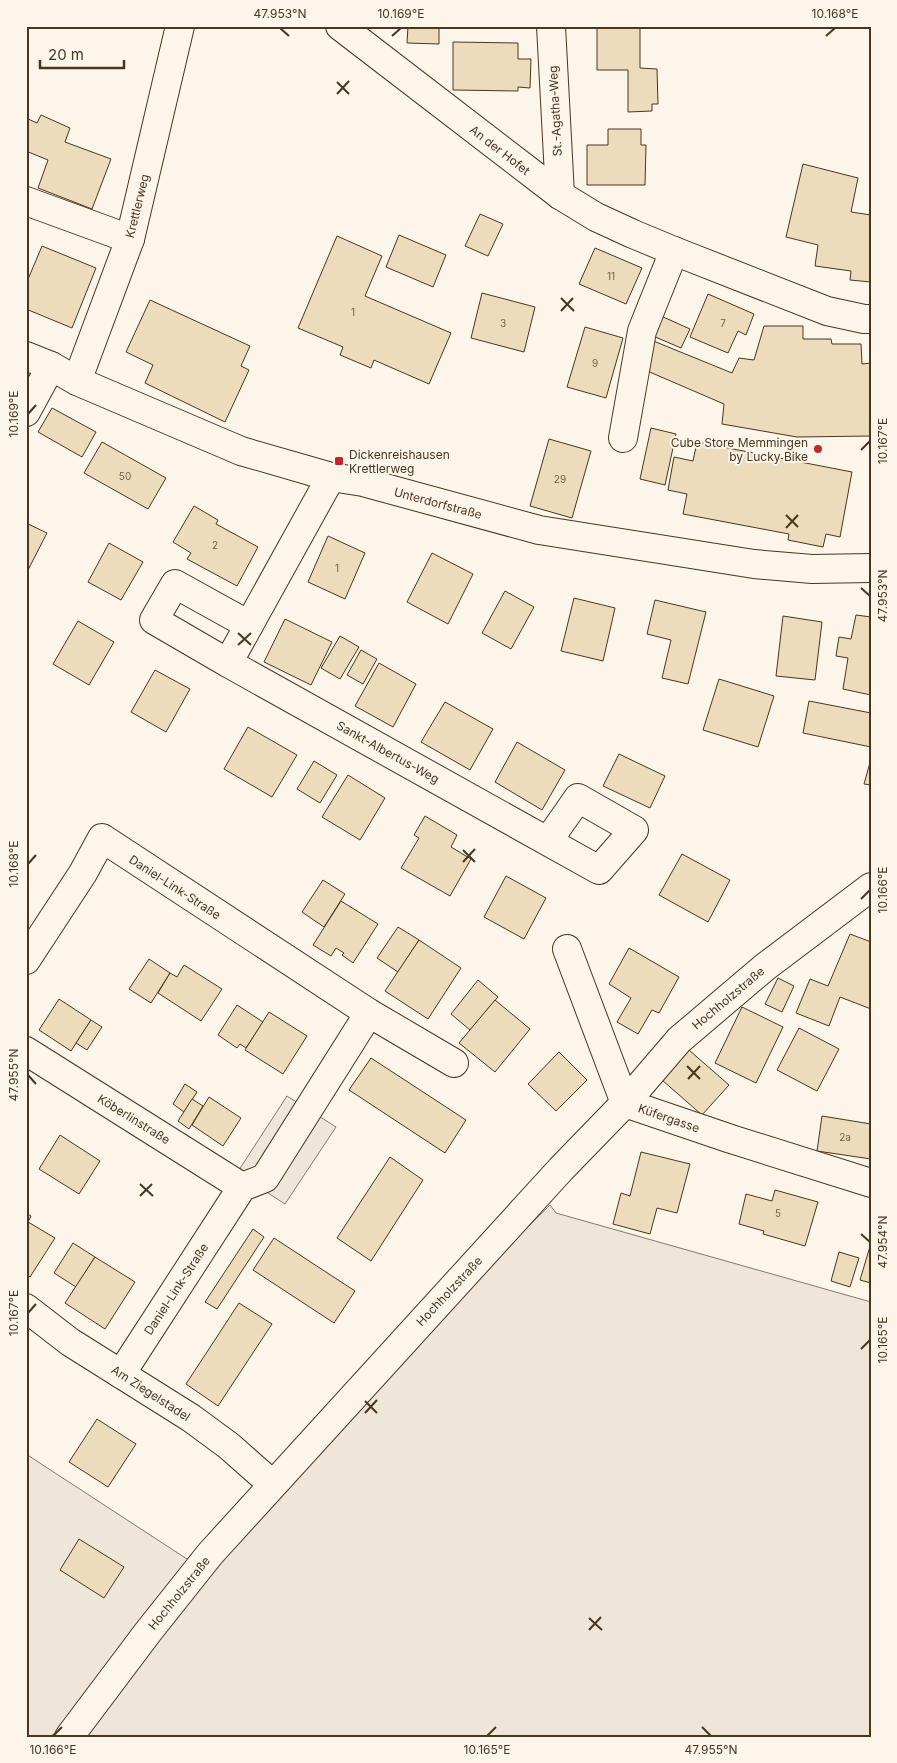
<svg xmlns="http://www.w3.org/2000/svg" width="897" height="1763" viewBox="0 0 897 1763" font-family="Inter,sans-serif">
  <rect width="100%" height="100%" fill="#fbf6e9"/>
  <!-- green -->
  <g fill="#ede6d9" stroke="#887966">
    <path d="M550 1205 556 1213 871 1302V1737H84L203 1582 258 1519 482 1272Z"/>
    <path d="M26 1454 190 1561 63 1725C50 1741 45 1737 26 1737Z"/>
  </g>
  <!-- parking -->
  <path fill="#ede7d9" stroke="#887966" d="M287 1096 336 1127 285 1204 237 1173Z"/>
  <!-- building -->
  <g fill="#ecdcbc" stroke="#4a3520">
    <path d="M408 26H439V44L407 43Z"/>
    <path d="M597 26H640V68L657 69 658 104H652V111L628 112V70H597Z"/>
    <path d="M453 42 518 43V59H531L530 88 518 87V91L453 90Z"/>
    <path d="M41 115 70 128 65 142 111 159 92 209 38 188 48 160 26 151V118L37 123Z"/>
    <path d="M608 129H641V145H646L645 185H587V145H608Z"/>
    <path d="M803 164 858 178 851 212 871 215V282L850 280 851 271 815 266 818 245 786 237Z"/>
    <path d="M480 214 503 224 488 256 465 246Z"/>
    <path d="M399 235 446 255 433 287 386 267Z"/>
    <path d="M337 236 382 256 365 296 451 333 429 384 374 360 371 368 340 355 343 347 298 328Z"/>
    <path d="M42 246 96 268 72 328 26 309V284Z"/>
    <path d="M595 248 642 268 626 304 579 284Z"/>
    <path d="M482 293 535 307 524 352 471 338Z"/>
    <path d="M708 294 754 314 746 335 738 331 728 353 690 337Z"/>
    <path d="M150 300 250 346 241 366 249 370 225 422 145 383 153 365 126 352Z"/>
    <path d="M661 316 690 329 681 348 653 336Z"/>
    <path d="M764 326H803V339H831L832 344H861L862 364 871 363V436L797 437 722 424 724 404 645 370 651 340 732 373 739 358 754 360Z"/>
    <path d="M585 327 623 338 606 398 567 387Z"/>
    <path d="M52 408 96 432 82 457 38 432Z"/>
    <path d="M651 428 676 434 665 485 640 479Z"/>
    <path d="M549 439 591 451 572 518 530 506Z"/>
    <path d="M102 442 166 478 148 509 84 473Z"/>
    <path d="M697 442 852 472 840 537 826 534 823 547 788 540 789 534 683 514 687 494 668 490 674 457 693 461Z"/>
    <path d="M194 506 218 520 216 524 258 547 237 586 187 559 191 553 173 542Z"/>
    <path d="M26 523 47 533 28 570 26 569Z"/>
    <path d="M328 536 365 553 345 599 308 582Z"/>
    <path d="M109 543 143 562 121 600 88 582Z"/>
    <path d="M432 553 473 574 448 624 407 602Z"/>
    <path d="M505 591 534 607 511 649 482 633Z"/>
    <path d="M574 598 615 608 603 661 561 651Z"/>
    <path d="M655 600 706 612 688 684 662 678 671 640 647 634Z"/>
    <path d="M856 615 871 617V695L843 689 848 658 836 656 839 637 851 639Z"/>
    <path d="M783 616 822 622 815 680 776 676Z"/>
    <path d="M285 619 332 642 311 685 264 662Z"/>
    <path d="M78 621 114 642 89 685 53 664Z"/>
    <path d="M340 636 359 647 340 679 321 668Z"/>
    <path d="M361 650 377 659 363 684 347 675Z"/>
    <path d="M379 663 416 684 393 727 355 706Z"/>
    <path d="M155 670 190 689 166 732 131 712Z"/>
    <path d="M719 679 774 696 758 747 703 730Z"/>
    <path d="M809 701 871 713V747L803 733Z"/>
    <path d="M445 702 493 729 470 770 421 742Z"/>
    <path d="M248 727 297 755 272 797 224 769Z"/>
    <path d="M517 742 565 770 542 810 495 782Z"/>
    <path d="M619 754 665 776 650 808 603 786Z"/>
    <path d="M871 759V785L864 784Z"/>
    <path d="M314 761 337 775 320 803 297 789Z"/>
    <path d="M348 775 385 798 360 840 322 817Z"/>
    <path d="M425 816 457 835 451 847 471 859 450 896 401 868 419 838 414 835Z"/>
    <path d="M682 854 730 880 708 922 659 895Z"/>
    <path d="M506 876 546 898 524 939 484 917Z"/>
    <path d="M323 880 345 894 324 927 302 912Z"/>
    <path d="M341 901 378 924 353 963 342 955 344 953 336 948 331 956 313 945Z"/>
    <path d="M398 927 419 940 398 972 377 958Z"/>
    <path d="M850 934 871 942V1009L840 997 829 1026 796 1013 810 979 828 986Z"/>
    <path d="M419 940 461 968 428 1019 385 991Z"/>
    <path d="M629 948 679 977 659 1013 652 1010 638 1034 617 1022 631 998 609 984Z"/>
    <path d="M149 959 170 973 151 1003 129 989Z"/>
    <path d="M184 965 222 989 201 1021 158 993 170 973 177 977Z"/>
    <path d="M778 978 794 986 782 1012 765 1004Z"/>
    <path d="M478 980 498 997 470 1030 451 1014Z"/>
    <path d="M59 999 91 1020 71 1051 39 1030Z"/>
    <path d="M495 1000 530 1029 495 1072 459 1043Z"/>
    <path d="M237 1005 263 1022 246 1048 240 1044 237 1048 218 1035Z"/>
    <path d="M742 1007 783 1027 756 1083 715 1063Z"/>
    <path d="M269 1012 307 1036 283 1074 245 1050Z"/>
    <path d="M91 1020 102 1027 87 1050 76 1043Z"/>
    <path d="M799 1028 839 1049 817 1091 777 1070Z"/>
    <path d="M689 1050 729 1085 702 1115 662 1080Z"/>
    <path d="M559 1052 587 1080 556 1111 528 1084Z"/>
    <path d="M371 1058 466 1120 445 1153 349 1090Z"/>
    <path d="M185 1084 197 1092 184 1112 173 1104Z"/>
    <path d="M209 1097 241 1118 223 1146 192 1125Z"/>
    <path d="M192 1099 203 1106 189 1129 178 1121Z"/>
    <path d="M822 1116 871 1124V1159L817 1151Z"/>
    <path d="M60 1135 100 1161 79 1194 39 1169Z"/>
    <path d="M641 1152 690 1164 677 1213 657 1208 650 1234 613 1224 621 1193 630 1196Z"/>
    <path d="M390 1157 423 1180 371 1261 337 1238Z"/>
    <path d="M775 1190 818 1202 805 1246 763 1234 764 1231 739 1224 746 1194 772 1201Z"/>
    <path d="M26 1213 31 1216 28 1222 55 1238 30 1277 26 1274Z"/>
    <path d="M253 1229 264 1237 217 1309 205 1302Z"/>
    <path d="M274 1238 355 1291 334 1323 253 1270Z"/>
    <path d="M73 1243 95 1257 76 1287 54 1273Z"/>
    <path d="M871 1243V1283L860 1280Z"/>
    <path d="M839 1252 859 1258 850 1287 831 1281Z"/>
    <path d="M95 1257 135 1282 105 1329 65 1303Z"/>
    <path d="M239 1303 272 1324 218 1406 186 1384Z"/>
    <path d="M97 1419 136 1444 108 1487 69 1462Z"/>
    <path d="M79 1539 124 1567 104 1598 60 1570Z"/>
  </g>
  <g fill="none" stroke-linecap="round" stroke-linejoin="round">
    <defs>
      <g id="minor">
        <path d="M340 26 560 195 596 217 633 234 674 251 827 311 864 319H871"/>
        <path d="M551 26 560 195"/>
        <path d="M26 201 130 239"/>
        <path d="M26 356 51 366 77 381 241 451 331 477 363 482 539 530 754 564 812 569 871 568"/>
        <path d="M77 381 130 239 180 26"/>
        <path d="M26 412 51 366"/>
        <path d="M623 438 642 331 674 251"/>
        <path d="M331 477 228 663 599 870 634 830 578 798 548 841"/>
        <path d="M228 663 154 620 175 584 249 625"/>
        <path d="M567 949 625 1103 731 1139 871 1183"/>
        <path d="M26 960 83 873 102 838 369 1013 454 1063"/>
        <path d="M26 1051 242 1187"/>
        <path d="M26 1308 70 1342 191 1418 229 1446 272 1484"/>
        <path d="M121 1374 242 1187 265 1178 369 1013"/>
        <path d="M69 1737 148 1632 210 1554 561 1169 625 1103 679 1040 765 967 871 887"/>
      </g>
    </defs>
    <!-- minor casing -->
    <use href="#minor" stroke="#4a3520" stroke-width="30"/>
    <!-- minor -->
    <use href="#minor" stroke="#fbf6e9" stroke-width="28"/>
  </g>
  <!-- ticks -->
  <path fill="none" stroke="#4a3520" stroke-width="2" d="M280 28 289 36M392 36 401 28M826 36 835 28M337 82 349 94M337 94 349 81M561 298 574 311M561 311 573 298M28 414 36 405M861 450 870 441M786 515 798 527M786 528 798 515M861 588 870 596M238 633 251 645M238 645 251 633M463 850 475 862M463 862 475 849M28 864 36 855M861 899 870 890M687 1066 700 1079M28 1075 36 1084M688 1079 700 1066M140 1184 153 1196M140 1196 152 1184M861 1234 870 1242M28 1313 36 1304M861 1349 870 1340M365 1401 377 1413M365 1413 377 1400M589 1618 602 1630M589 1630 601 1617M702 1727 711 1736M53 1736 62 1727M487 1736 496 1727"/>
  <!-- markers -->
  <g fill="#c62828" stroke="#fbf6e9" stroke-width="2">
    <circle cx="818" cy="449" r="5"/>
    <rect x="334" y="456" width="10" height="10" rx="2.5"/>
  </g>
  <g text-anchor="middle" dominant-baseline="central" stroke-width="4" stroke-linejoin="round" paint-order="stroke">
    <!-- number labels -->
    <g font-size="10" fill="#725f47">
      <text x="611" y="276">11</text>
      <text x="353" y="312">1</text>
      <text x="503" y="323">3</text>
      <text x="723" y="323">7</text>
      <text x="595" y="363">9</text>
      <text x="125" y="476">50</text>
      <text x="560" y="479">29</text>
      <text x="215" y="545">2</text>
      <text x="337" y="568">1</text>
      <text x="845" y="1137">2a</text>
      <text x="778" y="1213">5</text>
    </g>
    <!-- street labels -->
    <g font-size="12" fill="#4a3520" stroke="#fbf6e9">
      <text transform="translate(555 111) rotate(-93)">St.-Agatha-Weg</text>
      <text transform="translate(500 150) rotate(38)">An der Hofet</text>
      <text transform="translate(137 206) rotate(-76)">Krettlerweg</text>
      <text transform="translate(438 503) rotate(15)">Unterdorfstraße</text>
      <text transform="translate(388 752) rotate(29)">Sankt-Albertus-Weg</text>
      <text transform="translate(175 887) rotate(33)">Daniel-Link-Straße</text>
      <text transform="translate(728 998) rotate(-40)">Hochholzstraße</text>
      <text transform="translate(669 1118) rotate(19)">Küfergasse</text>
      <text transform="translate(134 1119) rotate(32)">Köberlinstraße</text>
      <text transform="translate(176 1289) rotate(-57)">Daniel-Link-Straße</text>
      <text transform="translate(449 1291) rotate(-47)">Hochholzstraße</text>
      <text transform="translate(151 1393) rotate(33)">Am Ziegelstadel</text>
      <text transform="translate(179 1593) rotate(-51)">Hochholzstraße</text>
    </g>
    <!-- poi labels -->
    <g font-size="12" fill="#4a3520" stroke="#fbf6e9" text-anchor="end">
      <text x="808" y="442">Cube Store Memmingen<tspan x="808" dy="14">by Lucky Bike</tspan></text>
      <text x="349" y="454" text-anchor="start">Dickenreishausen<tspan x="349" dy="14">Krettlerweg</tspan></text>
    </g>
  </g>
  <!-- border -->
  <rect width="897" height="1763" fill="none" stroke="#fbf6e9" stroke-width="55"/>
  <!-- scale -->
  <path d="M40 60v8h84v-8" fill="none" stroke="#4a3520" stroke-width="2.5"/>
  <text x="48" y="60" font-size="15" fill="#4a3520" stroke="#fbf6e9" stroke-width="4" paint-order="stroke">20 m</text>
  <rect x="28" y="28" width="842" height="1708" fill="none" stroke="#4a3520" stroke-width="2"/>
  <g font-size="12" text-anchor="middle" fill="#4a3520">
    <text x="280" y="18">47.953°N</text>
    <text x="401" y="18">10.169°E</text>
    <text x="835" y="18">10.168°E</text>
    <text transform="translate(14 414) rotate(-90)" y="4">10.169°E</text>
    <text transform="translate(883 441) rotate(-90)" y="4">10.167°E</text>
    <text transform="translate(883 596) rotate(-90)" y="4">47.953°N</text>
    <text transform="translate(14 864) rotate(-90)" y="4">10.168°E</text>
    <text transform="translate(883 890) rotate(-90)" y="4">10.166°E</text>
    <text transform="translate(14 1075) rotate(-90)" y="4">47.955°N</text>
    <text transform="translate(883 1242) rotate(-90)" y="4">47.954°N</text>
    <text transform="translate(14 1313) rotate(-90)" y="4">10.167°E</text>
    <text transform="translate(883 1340) rotate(-90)" y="4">10.165°E</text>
    <text x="53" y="1754">10.166°E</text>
    <text x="487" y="1754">10.165°E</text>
    <text x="711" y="1754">47.955°N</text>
  </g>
</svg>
